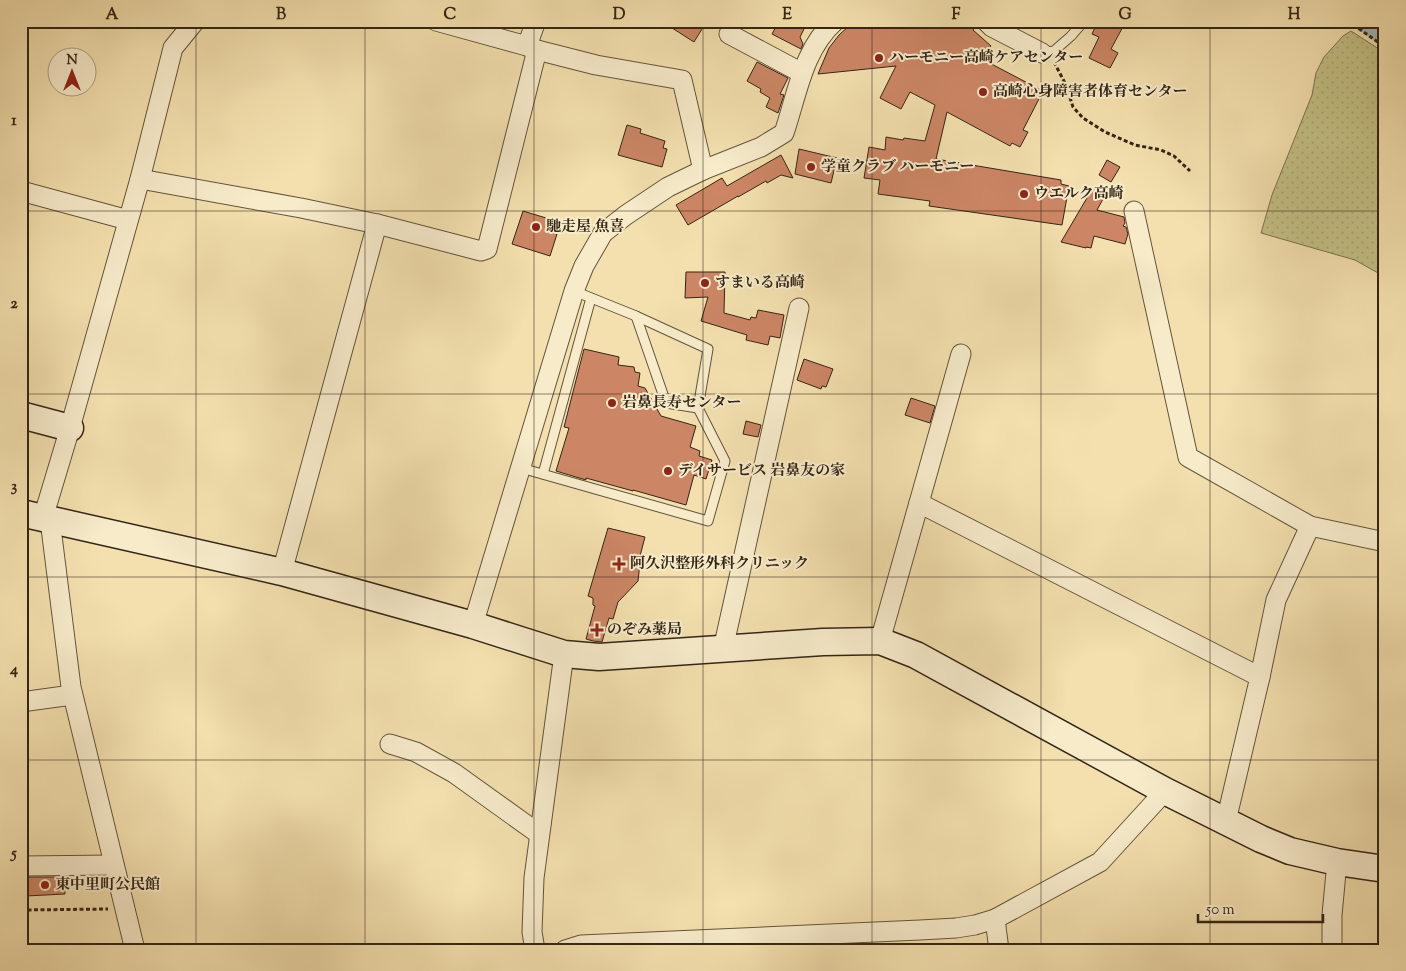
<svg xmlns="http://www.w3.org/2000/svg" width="1406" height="971" viewBox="0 0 1406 971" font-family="'Sorts Mill Goudy','Noto Serif JP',serif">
  <defs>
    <pattern id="grass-dots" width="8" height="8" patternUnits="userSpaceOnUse" patternTransform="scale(1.25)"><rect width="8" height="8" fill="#c3c085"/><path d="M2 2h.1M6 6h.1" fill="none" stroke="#a8a572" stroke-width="1.8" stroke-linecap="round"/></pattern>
  </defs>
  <rect width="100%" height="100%" fill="#f3e0ae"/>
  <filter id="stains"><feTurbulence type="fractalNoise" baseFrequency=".004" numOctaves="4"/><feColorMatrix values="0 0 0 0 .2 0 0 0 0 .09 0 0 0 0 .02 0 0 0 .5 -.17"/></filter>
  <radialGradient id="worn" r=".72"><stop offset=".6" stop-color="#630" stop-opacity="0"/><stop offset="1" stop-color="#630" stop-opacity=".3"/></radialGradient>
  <!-- grass -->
  <path fill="url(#grass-dots)" stroke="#7b724d" d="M1351 31 1385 53V273H1378L1355 260 1261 233 1272 195 1312 95 1316 73 1324 57 1343 36Z"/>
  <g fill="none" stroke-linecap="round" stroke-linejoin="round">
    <!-- river -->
    <path stroke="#a2bab7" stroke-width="30" d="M1372 21 1385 30"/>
  </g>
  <!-- building -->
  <g fill="#cc8665" stroke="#332515">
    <path d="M661 21H707L694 42Z"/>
    <path d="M779 21H808L800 37 803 44 801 49 772 34Z"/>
    <path d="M857 21H963L975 27 973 30 991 46 980 58 1041 90 1039 93 1041 95 1023 130 1028 132 1020 147 1012 143 1010 146 947 112 936 159 1061 180V184L1069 186 1062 225 929 206 930 201 878 194 880 180 864 178 869 147 885 150 886 137 903 140 904 138 925 141 935 105 910 92 901 109 880 98 896 66 818 74 829 48 839 35 851 24Z"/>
    <path d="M1098 21H1126L1111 49 1118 53 1110 68 1089 58 1099 37 1092 34Z"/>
    <path d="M757 62 788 78 780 94 784 95 778 113 766 107 770 98 760 92 761 89 747 81Z"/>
    <path d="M627 125 641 129 640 133 665 141 663 148 667 149 662 167 618 155Z"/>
    <path d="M799 149 837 158 831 183 795 174Z"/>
    <path d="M781 155 793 178 781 175 767 183 766 181 738 197V196L688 225 676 205 722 178 727 186Z"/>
    <path d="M1107 160 1120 167 1111 182 1099 175Z"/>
    <path d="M1094 186 1109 188 1097 210 1124 217 1125 223 1123 226 1126 227 1128 234 1125 244 1094 236 1091 248 1086 247V248L1061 242Z"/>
    <path d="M523 211 556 221 553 233 557 234 550 256 512 244Z"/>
    <path d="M686 272H725L724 313 750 320 751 317 756 318 758 310 784 315 780 338 770 336 768 345 746 340 747 335 701 321 708 297 685 298Z"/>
    <path d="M584 349 619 357 618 365 634 367 635 372 640 373 638 386 645 388 661 416 696 426 690 447 700 451 699 456 712 460 706 479 694 475 686 505 633 490V491L586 478V480L556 471 569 428 564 427Z"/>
    <path d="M804 359 833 369 826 387 822 386 821 389 797 380Z"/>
    <path d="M911 398 935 406 930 423 905 415Z"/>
    <path d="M746 421 761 425 758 437 743 434Z"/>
    <path d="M608 528 645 537 640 556 639 572 638 581 618 602 613 619 609 618 602 642 593 641 586 639 595 606 593 605V598L588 596Z"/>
    <path d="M25 877H64L65 894 26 896Z"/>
  </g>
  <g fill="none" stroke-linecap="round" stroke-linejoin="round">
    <defs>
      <g id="lane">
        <path d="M1042 53 1054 51 1071 36 1084 21"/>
        <path d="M636 316 666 403 698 408"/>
        <path d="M521 468 708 521 725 461 698 408 708 349 636 316 574 291"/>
        <path d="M543 474 591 298"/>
      </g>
      <g id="street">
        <path d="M436 21 527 46 537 50 596 65 682 80 703 170"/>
        <path d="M986 21 992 27 1042 53"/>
        <path d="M729 34 802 73"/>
        <path d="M527 46 536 21"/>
        <path d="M140 179 301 208 377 224 481 251 487 249 537 50"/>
        <path d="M21 191 128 220"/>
        <path d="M1134 211 1188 457 1310 526 1385 542"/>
        <path d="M919 503 1260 677"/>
        <path d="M43 518 70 428 140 179 173 48 195 21"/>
        <path d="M50 520 71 687 135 950"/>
        <path d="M282 572 377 224"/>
        <path d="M473 625 574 291 584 266 603 233 626 215 668 187 703 170 761 147 784 133C797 95 803 49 835 21"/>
        <path d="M880 641 961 354"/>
        <path d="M723 649 799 308"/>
        <path d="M21 702 72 695"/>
        <path d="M390 744 416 752 454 773 539 834"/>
        <path d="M1226 821 1260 677 1276 600 1310 526"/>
        <path d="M21 866 114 865"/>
        <path d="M995 919 999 950"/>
        <path d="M535 950 532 932 534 878 564 654"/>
        <path d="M565 950 581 945 920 930 956 928 975 925 995 919 1100 862 1165 791"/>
        <path d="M1332 950V915L1337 862"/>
      </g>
      <g id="secondary">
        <path d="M21 415 70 428"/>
        <path d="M21 513 282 572 473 625 564 654 599 657 823 642 880 641 916 655 1165 791 1261 839 1290 851 1337 862 1385 869"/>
      </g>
    </defs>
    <!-- lane casing -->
    <use href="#lane" stroke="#63543b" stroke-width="11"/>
    <!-- street casing -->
    <use href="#street" stroke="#63543b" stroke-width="21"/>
    <!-- secondary casing -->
    <use href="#secondary" stroke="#332515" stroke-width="29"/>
    <!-- path -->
    <g stroke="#332515" stroke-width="3" stroke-dasharray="4 2.5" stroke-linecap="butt">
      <path d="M1348 21 1385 47"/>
      <path d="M1054 62 1066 85 1073 107 1083 118 1105 132 1135 145 1161 150 1174 156 1190 171"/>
      <path d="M21 910 108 909"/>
    </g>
    <!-- lane -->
    <use href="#lane" stroke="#f7ebca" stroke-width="9"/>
    <!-- street -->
    <use href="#street" stroke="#f7ebca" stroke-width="19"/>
    <!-- secondary -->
    <use href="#secondary" stroke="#f7ebca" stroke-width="26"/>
  </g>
  <!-- grid -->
  <path fill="none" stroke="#332515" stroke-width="1" stroke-opacity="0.55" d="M196 21V950M365 21V950M534 21V950M703 21V950M872 21V950M1041 21V950M1210 21V950M21 211H1385M21 394H1385M21 577H1385M21 760H1385"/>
  <!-- markers -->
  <g fill="#8f2418" stroke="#f7ebca" stroke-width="2">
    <circle cx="879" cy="58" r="5"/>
    <circle cx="983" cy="92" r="5"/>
    <circle cx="811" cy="167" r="5"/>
    <circle cx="1024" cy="194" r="5"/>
    <circle cx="536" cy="227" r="5"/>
    <circle cx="705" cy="283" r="5"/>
    <circle cx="612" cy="403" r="5"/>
    <circle cx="668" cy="471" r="5"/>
    <path d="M616.5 556.5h5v5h5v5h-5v5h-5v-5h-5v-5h5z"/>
    <path d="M594.5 622.5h5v5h5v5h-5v5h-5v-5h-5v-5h5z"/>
    <circle cx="45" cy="885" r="5"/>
  </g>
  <g text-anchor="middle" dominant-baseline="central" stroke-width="4" stroke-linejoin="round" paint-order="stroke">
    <!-- poi labels -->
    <g font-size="15" font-weight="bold" fill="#332515" stroke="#f7ebca" text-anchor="start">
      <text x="889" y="58">ハーモニー高崎ケアセンター</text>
      <text x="993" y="92">高崎心身障害者体育センター</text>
      <text x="821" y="167">学童クラブ ハーモニー</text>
      <text x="1034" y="194">ウエルク高崎</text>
      <text x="546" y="227">馳走屋 魚喜</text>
      <text x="715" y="283">すまいる高崎</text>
      <text x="622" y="403">岩鼻長寿センター</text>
      <text x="678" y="471">デイサービス 岩鼻友の家</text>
      <text x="630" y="564">阿久沢整形外科クリニック</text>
      <text x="607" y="630">のぞみ薬局</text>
      <text x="55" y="885">東中里町公民館</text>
    </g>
  </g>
  <!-- margin -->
  <rect width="1406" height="971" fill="none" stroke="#f3e0ae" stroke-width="55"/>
  <!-- north arrow -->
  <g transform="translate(72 72)"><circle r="24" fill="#f7ebca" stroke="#a99c82"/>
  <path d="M0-4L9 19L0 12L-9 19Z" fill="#8f2418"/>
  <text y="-8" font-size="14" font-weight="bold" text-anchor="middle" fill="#332515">N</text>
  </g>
  <!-- scale -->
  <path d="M1198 914v8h125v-8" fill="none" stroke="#332515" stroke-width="2.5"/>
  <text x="1206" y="914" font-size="15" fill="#332515" stroke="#f7ebca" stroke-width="4" paint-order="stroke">50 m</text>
  <rect x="28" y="28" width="1350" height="916" fill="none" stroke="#332515" stroke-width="2"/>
  <g font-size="16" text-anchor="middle" font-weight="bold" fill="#332515">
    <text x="112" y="19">A</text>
    <text x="281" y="19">B</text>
    <text x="450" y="19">C</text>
    <text x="619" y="19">D</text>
    <text x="787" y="19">E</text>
    <text x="956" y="19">F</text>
    <text x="1125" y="19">G</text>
    <text x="1294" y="19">H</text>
    <text x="14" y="125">1</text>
    <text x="14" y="308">2</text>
    <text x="14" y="491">3</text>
    <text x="14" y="674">4</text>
    <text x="14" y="858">5</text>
  </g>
  <rect width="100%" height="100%" filter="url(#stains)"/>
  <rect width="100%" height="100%" fill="url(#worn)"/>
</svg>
